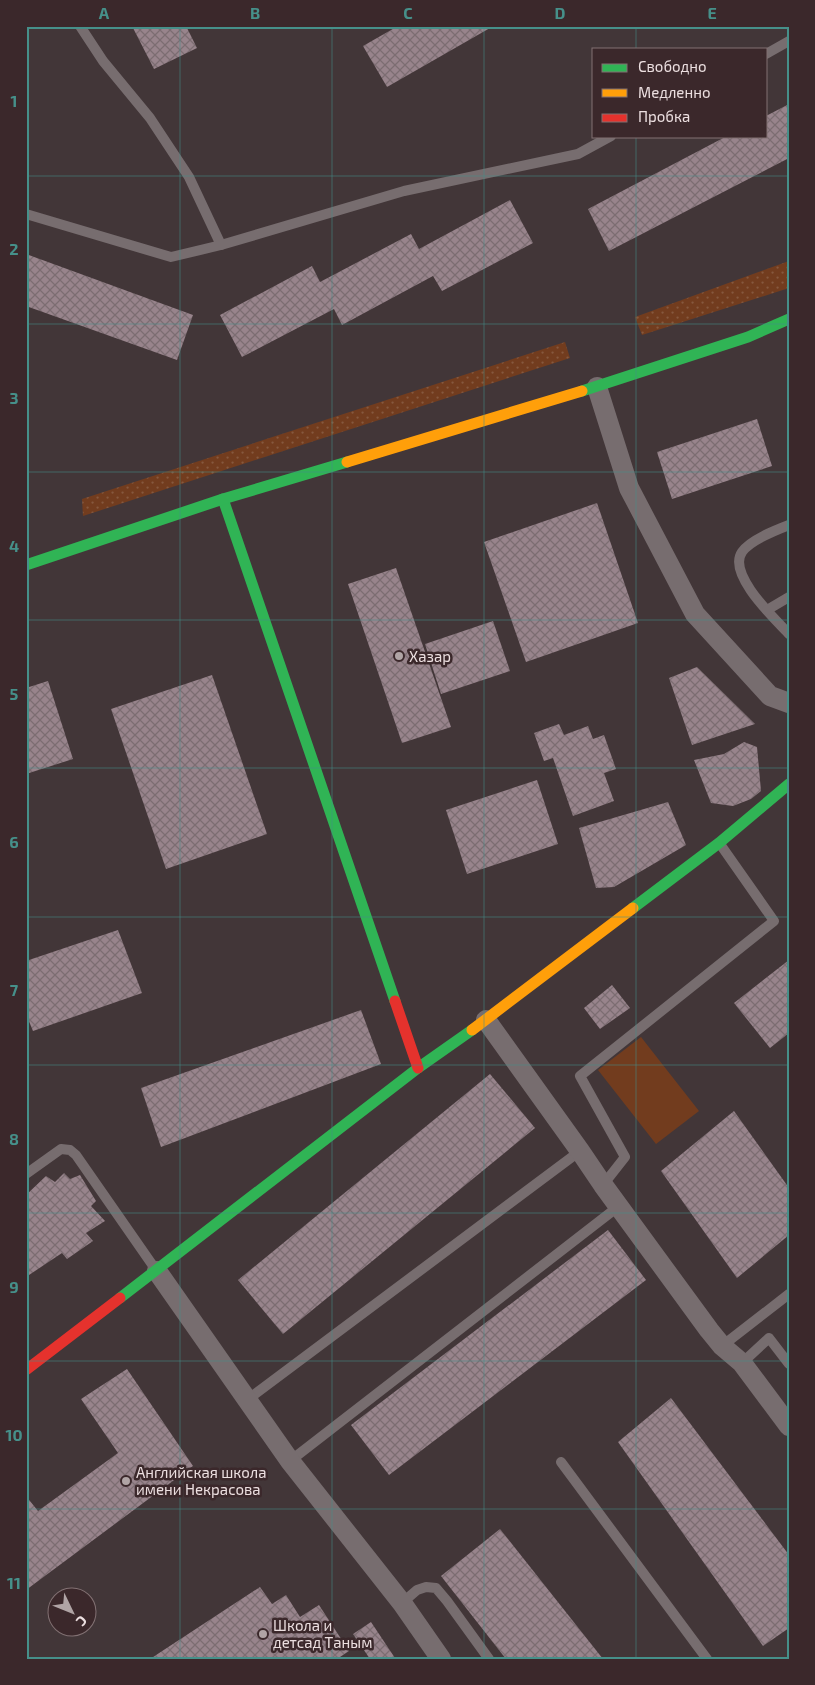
<svg xmlns="http://www.w3.org/2000/svg" width="815" height="1685" viewBox="0 0 815 1685" font-family="'Exo 2',sans-serif">
  <defs>
    <pattern id="grass-dots" width="8" height="8" patternUnits="userSpaceOnUse" patternTransform="scale(1.25)"><rect width="8" height="8" fill="#723c1e"/><path d="M2 2h.1M6 6h.1" fill="none" stroke="#86583e" stroke-width="1.8" stroke-linecap="round"/></pattern>
    <pattern id="building-cross-hatch" width="8" height="8" patternUnits="userSpaceOnUse" patternTransform="scale(1.25)"><rect width="8" height="8" fill="#98848c"/><path d="M0 0l8 8M0 8l8-8" fill="none" stroke="#7c6d72"/></pattern>
  </defs>
  <rect width="100%" height="100%" fill="#423638"/>
  <!-- grass -->
  <g fill="url(#grass-dots)">
    <path d="M789 261V288L642 335 635 317Z"/>
    <path d="M565 342 570 358 83 516 82 499Z"/>
  </g>
  <!-- green -->
  <path fill="#723c1e" d="M641 1037 699 1111 656 1144 598 1070Z"/>
  <!-- building -->
  <g fill="url(#building-cross-hatch)">
    <path d="M132 26H186L197 48 154 69Z"/>
    <path d="M398 26H489L490 28 387 87 363 46Z"/>
    <path d="M789 104V158L609 251 588 209 727 136H766V116Z"/>
    <path d="M510 200 533 243 442 291 433 276 342 325 334 309 242 357 220 315 312 266 320 282 411 234 419 249Z"/>
    <path d="M26 254 193 315 177 360 26 306Z"/>
    <path d="M757 419 772 466 672 499 657 452Z"/>
    <path d="M597 503 638 623 526 662 484 542Z"/>
    <path d="M396 568 451 727 402 743 348 584Z"/>
    <path d="M493 621 510 671 441 694 425 644Z"/>
    <path d="M697 667 755 724 692 745 669 678Z"/>
    <path d="M212 675 267 834 166 869 111 709Z"/>
    <path d="M48 681 73 759 26 774V688Z"/>
    <path d="M559 724 564 735 588 726 593 739 604 735 616 769 604 773 614 801 573 816 553 758 544 761 534 733Z"/>
    <path d="M744 742 757 747 761 791 751 799 733 806 711 803 694 760 724 754Z"/>
    <path d="M537 780 558 844 467 874 446 810Z"/>
    <path d="M668 802 686 845 614 887 596 888 579 828Z"/>
    <path d="M118 930 142 993 33 1031 26 1014V961Z"/>
    <path d="M789 960V1033L770 1048 734 1003Z"/>
    <path d="M612 985 630 1008 600 1029 584 1008Z"/>
    <path d="M361 1010 381 1064 161 1147 141 1088Z"/>
    <path d="M490 1074 535 1128 283 1334 238 1280Z"/>
    <path d="M734 1111 789 1188V1235L737 1278 661 1171Z"/>
    <path d="M64 1173 70 1179 80 1175 96 1201 91 1206 105 1221 86 1233 93 1241 67 1259 62 1253 26 1277V1201L29 1199 26 1195 46 1176 55 1182Z"/>
    <path d="M608 1230 646 1280 389 1475 351 1425Z"/>
    <path d="M127 1369 193 1466 26 1590V1496L38 1511 118 1453 81 1399Z"/>
    <path d="M671 1398 789 1555V1628L763 1646 618 1442Z"/>
    <path d="M500 1529 603 1659H506L441 1576Z"/>
    <path d="M260 1587 272 1604 286 1595 300 1617 319 1605 349 1651 337 1659H150Z"/>
    <path d="M371 1622 395 1658 393 1659H370L353 1634Z"/>
  </g>
  <g fill="none" stroke-linecap="round" stroke-linejoin="round">
    <!-- lane -->
    <g stroke="#776d6f" stroke-width="10">
      <path d="M80 26 103 61 150 118 189 177 221 245"/>
      <path d="M766 54 789 41"/>
      <path d="M26 214 171 257 221 245 404 191 578 154 611 136"/>
      <path d="M789 525C776 530 750 540 742 552 727 574 774 618 789 634"/>
      <path d="M767 610 789 597"/>
      <path d="M26 1174 61 1149 70 1150 76 1155 156 1270"/>
      <path d="M603 1185 625 1157 580 1076 774 921 720 844"/>
      <path d="M722 1346 789 1294"/>
      <path d="M742 1363 769 1338 789 1364"/>
      <path d="M247 1400 580 1151"/>
      <path d="M290 1461 619 1206"/>
      <path d="M561 1462 707 1659"/>
      <path d="M402 1603 417 1590 426 1587 436 1588 447 1601 489 1659"/>
    </g>
    <!-- street -->
    <g stroke="#776d6f" stroke-width="20">
      <path d="M597 387 629 488 695 614 770 696 789 703"/>
      <path d="M486 1020 580 1151 603 1185 709 1330 722 1346 742 1363 789 1426"/>
      <path d="M157 1271 290 1461 402 1603 441 1659"/>
    </g>
    <!-- fast -->
    <g stroke="#30b455" stroke-width="11">
      <path d="M582 391 748 337 789 319"/>
      <path d="M223 499 395 1001"/>
      <path d="M26 565 223 499 347 462"/>
      <path d="M633 908 719 843 789 784"/>
      <path d="M120 1298 418 1068 472 1030"/>
    </g>
    <!-- slow -->
    <g stroke="#ff9f0a" stroke-width="11">
      <path d="M347 462 582 391"/>
      <path d="M472 1030 633 908"/>
    </g>
    <!-- jam -->
    <g stroke="#e5322d" stroke-width="11">
      <path d="M395 1001 418 1068"/>
      <path d="M26 1370 120 1298"/>
    </g>
  </g>
  <!-- grid -->
  <path fill="none" stroke="#46908a" stroke-width="1" stroke-opacity="0.55" d="M180 26V1659M332 26V1659M484 26V1659M636 26V49M636 136V1659M26 176H789M26 324H789M26 472H789M26 620H789M26 768H789M26 917H789M26 1065H789M26 1213H789M26 1361H789M26 1509H789"/>
  <!-- markers -->
  <g fill="#b0a4a5" stroke="#3b282b" stroke-width="2">
    <circle cx="399" cy="656" r="5"/>
    <circle cx="126" cy="1481" r="5"/>
    <circle cx="263" cy="1634" r="5"/>
  </g>
  <g text-anchor="middle" dominant-baseline="central" stroke-width="5" stroke-linejoin="round" paint-order="stroke">
    <!-- poi labels -->
    <g font-size="15" fill="#ecdfe0" stroke="#3b282b" text-anchor="start">
      <text x="409" y="656">Хазар</text>
      <text x="136" y="1472">Английская школа<tspan x="136" dy="17">имени Некрасова</tspan></text>
      <text x="273" y="1625">Школа и<tspan x="273" dy="17">детсад Таным</tspan></text>
    </g>
  </g>
  <!-- border -->
  <rect width="815" height="1685" fill="none" stroke="#3b282b" stroke-width="55"/>
  <!-- legend -->
  <rect x="592" y="48" width="175" height="90" fill="#3b282b" stroke="#827173"/>
  <rect x="602" y="64" width="25" height="8" fill="#30b455" stroke="#827173"/>
  <text x="638" y="72" font-size="15" fill="#ecdfe0">Свободно</text>
  <rect x="602" y="89" width="25" height="8" fill="#ff9f0a" stroke="#827173"/>
  <text x="638" y="98" font-size="15" fill="#ecdfe0">Медленно</text>
  <rect x="602" y="114" width="25" height="8" fill="#e5322d" stroke="#827173"/>
  <text x="638" y="122" font-size="15" fill="#ecdfe0">Пробка</text>
  <!-- north arrow -->
  <g transform="translate(72 1612) rotate(133)"><circle r="24" fill="#3b282b" stroke="#827173"/>
  <path d="M0-4L9 19L0 12L-9 19Z" fill="#b0a4a5"/>
  <text y="-8" font-size="14" font-weight="bold" text-anchor="middle" fill="#ecdfe0">С</text>
  </g>
  <rect x="28" y="28" width="760" height="1630" fill="none" stroke="#46908a" stroke-width="2"/>
  <g font-size="16" text-anchor="middle" font-weight="bold" fill="#46908a">
    <text x="104" y="19">A</text>
    <text x="255" y="19">B</text>
    <text x="408" y="19">C</text>
    <text x="560" y="19">D</text>
    <text x="712" y="19">E</text>
    <text x="14" y="107">1</text>
    <text x="14" y="255">2</text>
    <text x="14" y="404">3</text>
    <text x="14" y="552">4</text>
    <text x="14" y="700">5</text>
    <text x="14" y="848">6</text>
    <text x="14" y="996">7</text>
    <text x="14" y="1145">8</text>
    <text x="14" y="1293">9</text>
    <text x="14" y="1441">10</text>
    <text x="14" y="1589">11</text>
  </g>
</svg>
